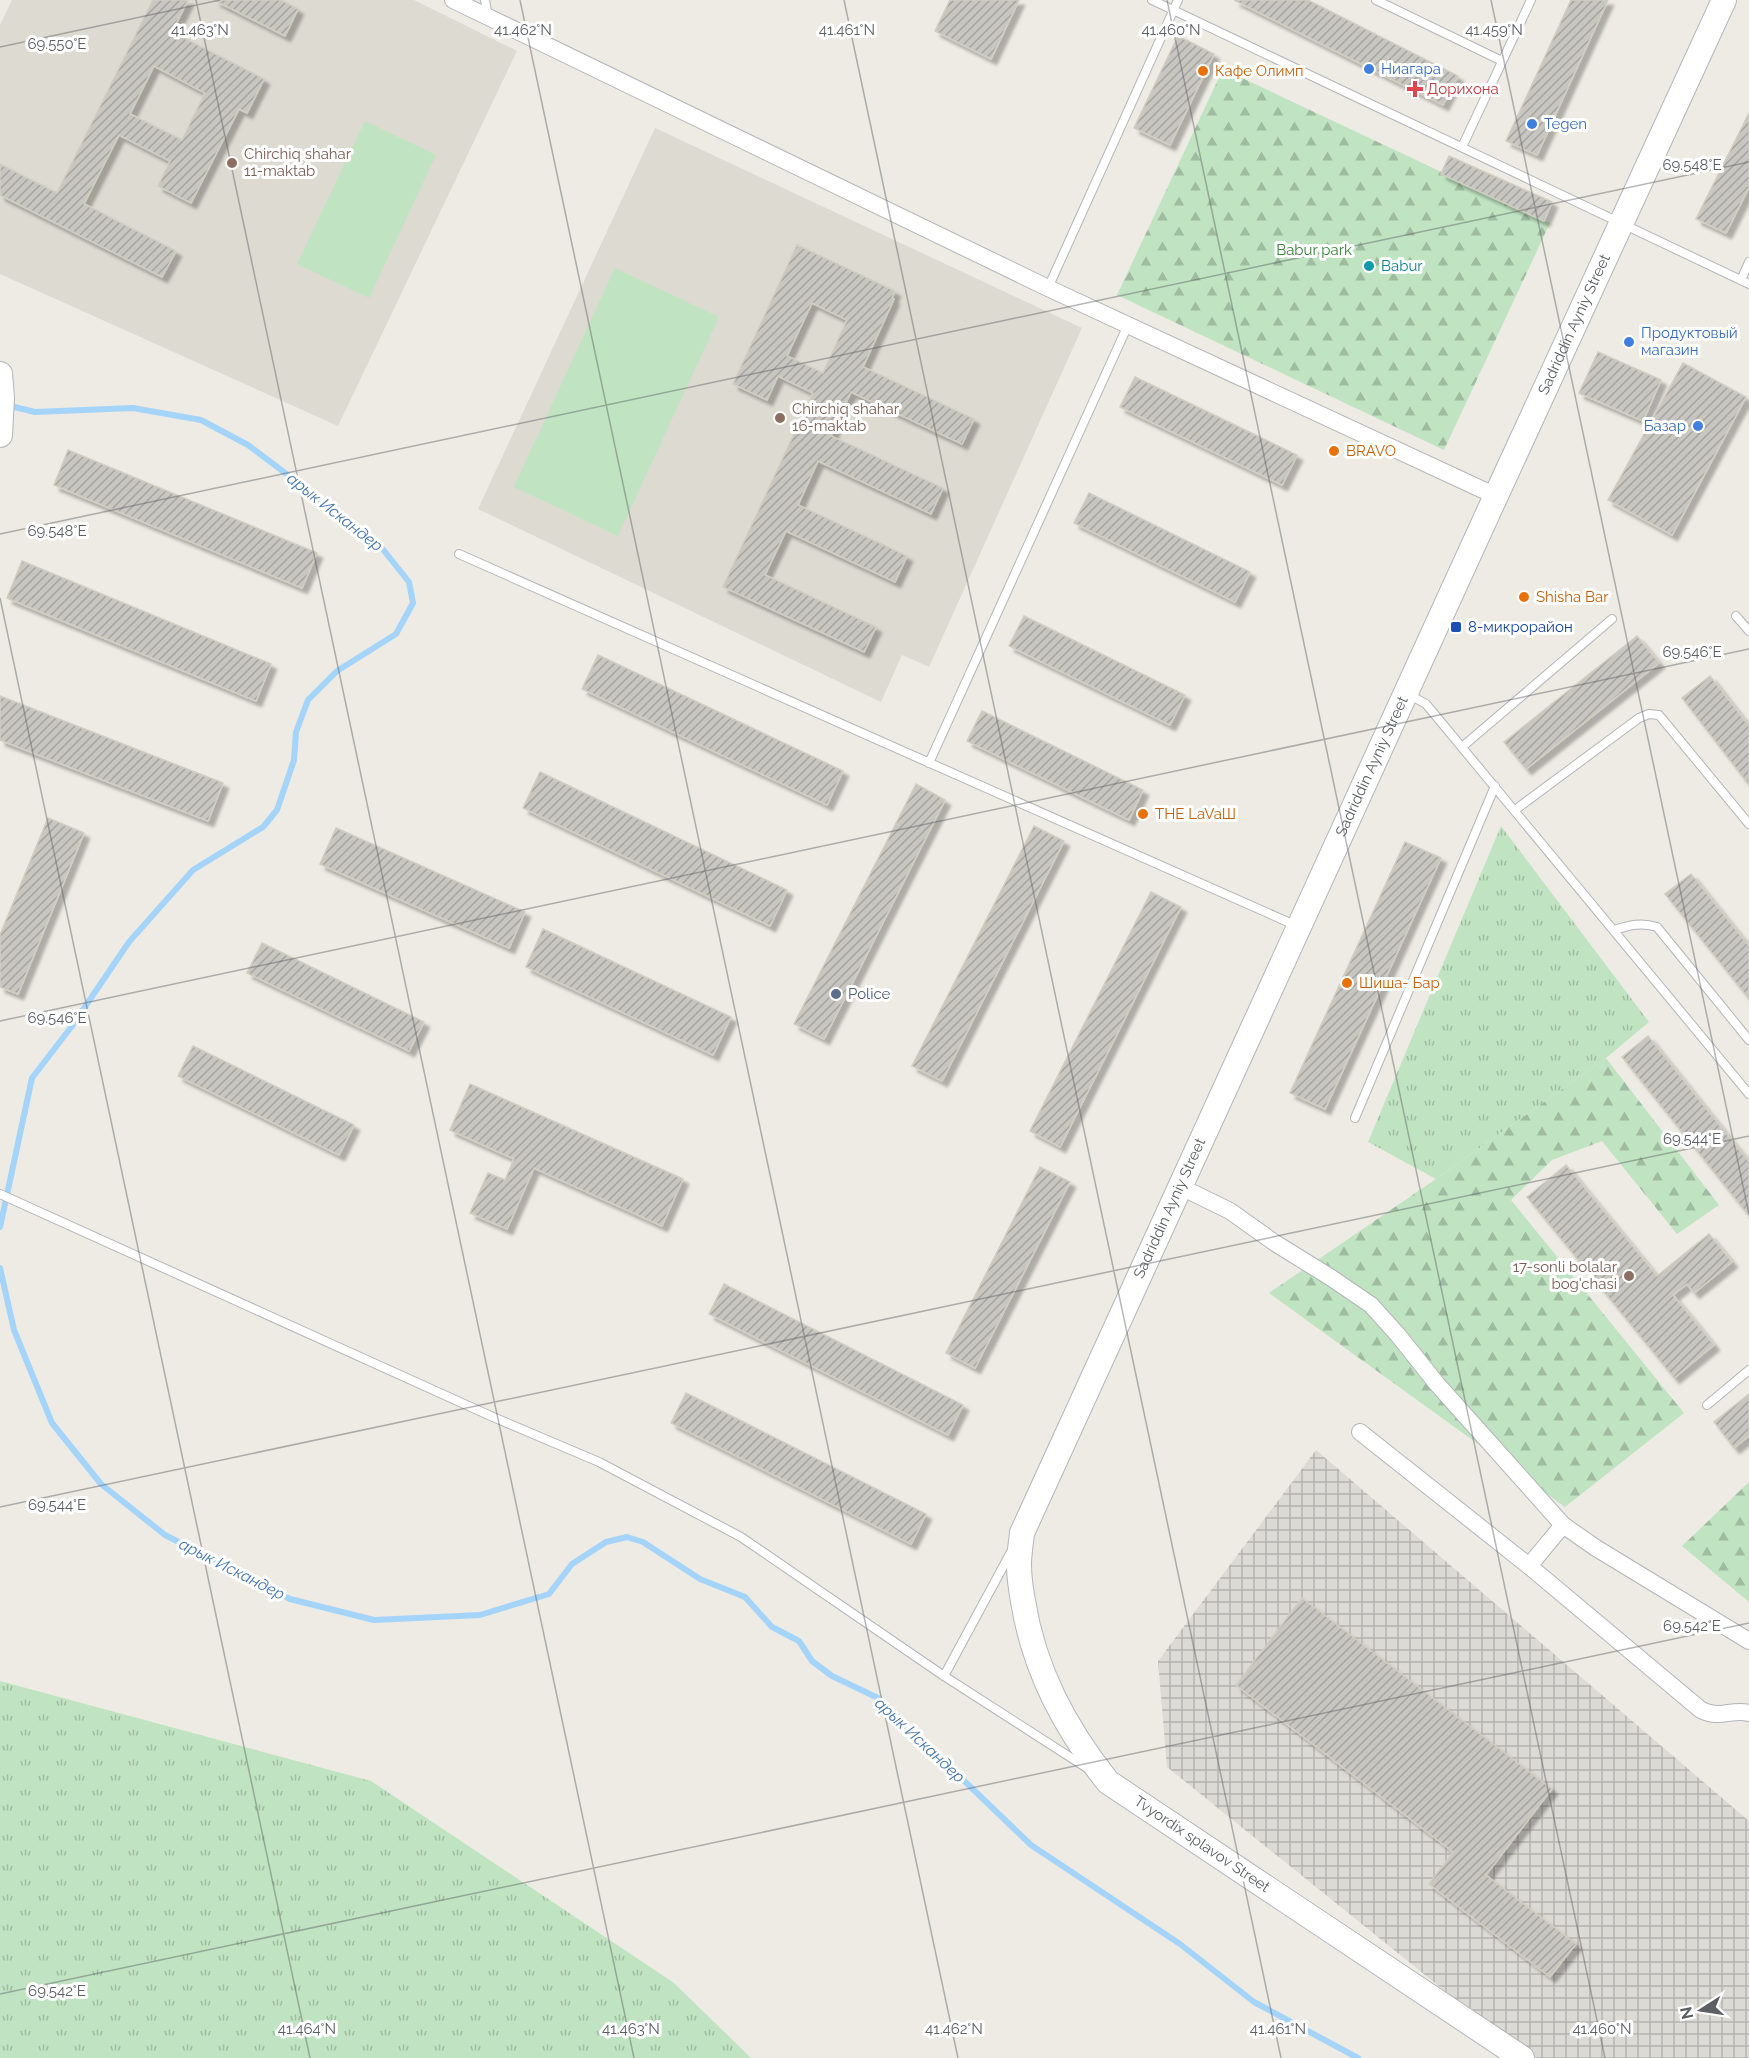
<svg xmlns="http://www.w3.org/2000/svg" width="1749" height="2058" viewBox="0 0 1749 2058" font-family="Raleway,sans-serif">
  <defs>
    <pattern id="industrial-grid" width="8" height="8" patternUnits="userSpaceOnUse" patternTransform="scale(1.5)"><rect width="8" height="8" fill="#dcdad5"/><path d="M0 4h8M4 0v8" fill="none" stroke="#b5b4b0"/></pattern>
    <pattern id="grass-tufts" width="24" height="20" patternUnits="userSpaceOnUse" patternTransform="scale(1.5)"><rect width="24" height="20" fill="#c0e4c1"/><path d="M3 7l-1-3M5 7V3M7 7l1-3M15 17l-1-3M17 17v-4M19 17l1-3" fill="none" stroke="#9fbca0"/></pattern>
    <pattern id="forest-firs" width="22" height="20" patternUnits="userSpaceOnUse" patternTransform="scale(1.5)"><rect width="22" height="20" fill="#c0e4c1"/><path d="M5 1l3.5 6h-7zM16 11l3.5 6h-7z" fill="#9fbca0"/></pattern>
    <pattern id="building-hatch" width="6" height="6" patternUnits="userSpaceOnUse" patternTransform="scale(1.5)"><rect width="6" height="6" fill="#c8c6c0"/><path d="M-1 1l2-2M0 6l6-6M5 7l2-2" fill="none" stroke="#a5a4a0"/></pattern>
    <filter id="shadow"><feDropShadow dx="5.5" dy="5.5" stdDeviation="1.5" flood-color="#0004"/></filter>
  </defs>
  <rect width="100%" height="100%" fill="#edebe3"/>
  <!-- industrial -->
  <path fill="url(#industrial-grid)" d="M1316 1450 1749 1821V2058H1528L1167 1767 1158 1661Z"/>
  <!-- education -->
  <g fill="#dddad1">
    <path d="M12 0H414L517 51 338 426 0 274V25Z"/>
    <path d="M655 128 1082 328 929 667 902 655 881 702 478 509Z"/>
  </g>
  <!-- grass -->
  <g fill="url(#grass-tufts)">
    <path d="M1501 826 1649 1022 1606 1058 1436 1179 1368 1142Z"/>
    <path d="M0 1681 371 1781 674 1983 751 2058H0Z"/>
  </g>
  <!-- forest -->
  <g fill="url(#forest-firs)">
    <path d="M1223 69 1550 223 1444 450 1117 295Z"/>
    <path d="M1606 1058 1719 1205 1677 1234 1602 1141 1552 1160 1511 1200 1684 1413 1565 1507 1269 1293 1436 1179Z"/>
    <path d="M1749 1482V1602L1682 1546Z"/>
  </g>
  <!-- pitch -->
  <g fill="#c0e4c1">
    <path d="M365 121 436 155 369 298 297 264Z"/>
    <path d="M615 268 719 317 618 536 514 487Z"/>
  </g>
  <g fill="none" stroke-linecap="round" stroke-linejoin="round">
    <!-- stream -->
    <g stroke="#a5d4fb" stroke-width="6">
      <path d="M0 1227 32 1078 72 1026 129 942 193 870 263 827 277 810 294 760 296 732 308 700 337 671 396 634 413 603 409 582 377 542 248 445 201 420 133 408 35 412 6 405"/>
      <path d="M0 1268 14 1330 52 1423 101 1484 165 1535 290 1599 374 1620 480 1615 549 1594 572 1564 606 1542 627 1537 643 1542 700 1579 745 1597 772 1627 799 1641 812 1661 832 1676 878 1698 1031 1845 1180 1944 1254 2002 1358 2058"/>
    </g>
  </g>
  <!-- building -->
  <g fill="url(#building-hatch)" stroke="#d1cdc1" stroke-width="1.5" fill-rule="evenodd" filter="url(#shadow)">
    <path d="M153 0H188L172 32 264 79 247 113 239 109 191 203 158 186 170 161 119 135 84 204 176 251 162 277 0 195V164L57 193ZM154 66 205 93 182 140 130 114Z"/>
    <path d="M214 0H281L298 9 285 36Z"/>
    <path d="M950 0H1019L991 59 935 31Z"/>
    <path d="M1234 0H1308L1458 76 1443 105Z"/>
    <path d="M1571 0H1608L1537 155 1506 141Z"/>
    <path d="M1178 36 1214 54 1170 145 1134 128Z"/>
    <path d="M1749 113V187L1726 233 1696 219Z"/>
    <path d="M1449 156 1552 202 1544 221 1441 174Z"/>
    <path d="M797 245 895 291 892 298 894 299 863 367 974 419 962 444 851 392 831 436 943 488 931 514 818 461 798 505 907 556 895 582 786 531 765 575 876 627 864 652 723 587 813 393 778 376 767 400 733 384ZM812 303 847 320 823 373 787 356Z"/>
    <path d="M1598 352 1661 380 1643 421 1579 393Z"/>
    <path d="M1683 363 1746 397 1672 535 1608 500Z"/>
    <path d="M1135 377 1297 455 1282 485 1120 407Z"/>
    <path d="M68 450 317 553 302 588 54 485Z"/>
    <path d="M1089 493 1250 572 1235 602 1074 523Z"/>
    <path d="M22 561 271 664 256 701 7 598Z"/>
    <path d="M1024 616 1185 695 1170 725 1009 646Z"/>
    <path d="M1637 636 1659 663 1526 769 1504 742Z"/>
    <path d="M598 655 843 771 827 805 582 689Z"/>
    <path d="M1710 676 1749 726V785L1682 698Z"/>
    <path d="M0 696 223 783 208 821 0 740Z"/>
    <path d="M982 711 1143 790 1129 820 967 741Z"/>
    <path d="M540 772 787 890 770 926 523 808Z"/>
    <path d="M916 784 945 800 824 1039 794 1024Z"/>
    <path d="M48 818 84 833 18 994 0 987V935Z"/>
    <path d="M1034 826 1064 841 942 1081 912 1066Z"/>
    <path d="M336 828 525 912 509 948 320 864Z"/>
    <path d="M1405 842 1441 858 1325 1109 1290 1093Z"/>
    <path d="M1691 874 1749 946V999L1665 894Z"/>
    <path d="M1151 892 1181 907 1060 1147 1030 1131Z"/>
    <path d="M543 929 731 1017 713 1055 526 967Z"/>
    <path d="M262 943 424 1022 409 1051 247 973Z"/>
    <path d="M1648 1036 1749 1162V1216L1622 1057Z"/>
    <path d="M193 1046 354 1125 339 1155 178 1076Z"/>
    <path d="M470 1084 683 1179 662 1226 534 1168 507 1229 470 1213 488 1173 505 1180 514 1159 450 1130Z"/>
    <path d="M1566 1165 1657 1276 1709 1234 1732 1262 1694 1293 1687 1284 1673 1295 1714 1345 1674 1378 1527 1197Z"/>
    <path d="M1040 1167 1070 1182 975 1368 946 1353Z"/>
    <path d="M724 1284 963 1405 948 1435 709 1314Z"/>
    <path d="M686 1393 926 1514 911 1544 671 1423Z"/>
    <path d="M1749 1394V1436L1734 1448 1714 1422Z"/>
    <path d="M1302 1598 1552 1789 1486 1875 1576 1944 1550 1977 1429 1884 1453 1852 1236 1685Z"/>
  </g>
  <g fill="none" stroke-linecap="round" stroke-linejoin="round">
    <defs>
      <g id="lane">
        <path d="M485 0 488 17"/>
        <path d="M1152 0 1749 284"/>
        <path d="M1376 0 1502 61"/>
        <path d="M1462 147 1531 0"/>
        <path d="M1741 280 1749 262"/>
        <path d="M1048 288 1178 0"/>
        <path d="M459 554 1297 926"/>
        <path d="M1736 616 1749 631"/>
        <path d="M1408 694 1426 704 1749 1094"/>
        <path d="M1462 747 1612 619"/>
        <path d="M929 763 1128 325"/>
        <path d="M1515 810 1639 718 1649 714 1659 715 1749 824"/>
        <path d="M1614 930C1630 925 1641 922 1657 927L1749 1040"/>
        <path d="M1355 1118 1495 786"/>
        <path d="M0 1194 493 1417 599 1462 741 1537 944 1676 1011 1552"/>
        <path d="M1707 1405 1749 1370"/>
        <path d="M944 1676 1087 1768"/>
      </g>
      <g id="street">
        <path d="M453 0 1048 288 1496 496"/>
        <path d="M1179 1186 1230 1211 1275 1243 1330 1277 1371 1305 1398 1335 1437 1384 1563 1525 1596 1548 1749 1641"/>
        <path d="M1360 1432 1529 1566 1701 1710C1722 1720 1731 1708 1749 1713"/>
        <path d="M1529 1566 1563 1525"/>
      </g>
      <g id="secondary">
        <path d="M0 374 2 398 0 435"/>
        <path id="s1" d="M1522 2058 1108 1782C1065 1728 1034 1670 1023 1601 1021 1590 1019 1577 1019 1565 1019 1554 1021 1543 1022 1533 1178 1188 1336 844 1494 500 1570 333 1646 166 1724 0"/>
      </g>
    </defs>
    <!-- lane casing -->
    <use href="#lane" stroke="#b3b5b9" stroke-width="10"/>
    <!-- street casing -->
    <use href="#street" stroke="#b3b5b9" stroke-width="18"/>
    <!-- secondary casing -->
    <use href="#secondary" stroke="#b2b5ba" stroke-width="26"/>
    <!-- lane -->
    <use href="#lane" stroke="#fff" stroke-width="8"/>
    <!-- street -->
    <use href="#street" stroke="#fff" stroke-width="16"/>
    <!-- secondary -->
    <use href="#secondary" stroke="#fff" stroke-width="24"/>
  </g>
  <!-- ticks -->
  <path fill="none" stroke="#5b5e63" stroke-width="1.5" stroke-opacity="0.45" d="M196 0 634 2058M520 0 958 2058M844 0 1281 2058M1167 0 1605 2058M1491 0 1749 1214M0 47 220 0M0 534 1749 162M0 598 310 2058M0 1021 1749 649M0 1507 1749 1136M0 1994 1749 1623"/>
  <!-- markers -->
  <g fill="#3f7fe0" stroke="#fff" stroke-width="2">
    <circle cx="1369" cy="69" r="6"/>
    <circle cx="1532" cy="124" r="6"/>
    <circle cx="1629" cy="342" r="6"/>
    <circle cx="1698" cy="426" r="6"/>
  </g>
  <g fill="#e8710a" stroke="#fff" stroke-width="2">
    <circle cx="1203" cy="71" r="6"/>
    <circle cx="1334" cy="451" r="6"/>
    <circle cx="1524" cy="597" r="6"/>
    <circle cx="1143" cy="814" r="6"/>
    <circle cx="1347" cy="983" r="6"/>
  </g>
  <path fill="#e0444e" stroke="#fff" stroke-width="2" d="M1412 80h6v6h6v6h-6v6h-6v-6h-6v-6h6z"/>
  <g fill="#8d6e63" stroke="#fff" stroke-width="2">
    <circle cx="232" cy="163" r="6"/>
    <circle cx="780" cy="418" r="6"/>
    <circle cx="1629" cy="1276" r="6"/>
  </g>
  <circle fill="#0f9aa8" stroke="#fff" stroke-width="2" cx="1369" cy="266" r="6"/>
  <rect fill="#1a4fb4" stroke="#fff" stroke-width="2" x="1450" y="621" width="12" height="12" rx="3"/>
  <circle fill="#5c6f8a" stroke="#fff" stroke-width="2" cx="836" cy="994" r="6"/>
  <g text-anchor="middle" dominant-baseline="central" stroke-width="6" stroke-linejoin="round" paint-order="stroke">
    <!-- shop labels -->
    <g font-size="15" fill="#366cbe" stroke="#fff" text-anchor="start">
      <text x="1381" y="69">Ниагара</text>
      <text x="1544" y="124">Tegen</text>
      <text x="1641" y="333">Продуктовый<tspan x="1641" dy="17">магазин</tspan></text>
      <text x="1686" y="426" text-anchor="end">Базар</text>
    </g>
    <!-- food labels -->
    <g font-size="15" fill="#c56008" stroke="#fff" text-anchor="start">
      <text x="1215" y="71">Кафе Олимп</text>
      <text x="1346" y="451">BRAVO</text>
      <text x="1536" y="597">Shisha Bar</text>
      <text x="1155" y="814">THE LaVaШ</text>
      <text x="1359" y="983">Шиша- Бар</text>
    </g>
    <!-- health labels -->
    <g font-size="15" fill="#be3a42" stroke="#fff" text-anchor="start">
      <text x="1427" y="89">Дорихона</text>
    </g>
    <!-- education labels -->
    <g font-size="15" fill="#785e54" stroke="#fff" text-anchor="start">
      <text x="244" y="154">Chirchiq shahar<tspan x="244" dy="17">11-maktab</tspan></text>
      <text x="792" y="409">Chirchiq shahar<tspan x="792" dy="17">16-maktab</tspan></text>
      <text x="1617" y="1267" text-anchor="end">17-sonli bolalar<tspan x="1617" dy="17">bog'chasi</tspan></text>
    </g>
    <!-- park labels -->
    <g font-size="15" fill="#39843d" stroke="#fff">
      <text x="1314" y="250">Babur park</text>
    </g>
    <!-- culture labels -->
    <g font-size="15" fill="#0d838f" stroke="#fff" text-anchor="start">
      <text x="1381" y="266">Babur</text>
    </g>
    <!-- street labels -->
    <g font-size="15" fill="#5b5e63" stroke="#fff">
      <text stroke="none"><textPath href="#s1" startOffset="2097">Sadriddin Ayniy Street</textPath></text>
      <text stroke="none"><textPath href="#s1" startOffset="1611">Sadriddin Ayniy Street</textPath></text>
      <text stroke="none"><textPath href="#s1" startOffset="1125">Sadriddin Ayniy Street</textPath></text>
      <text transform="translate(1202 1844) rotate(34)">Tvyordix splavov Street</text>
    </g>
    <!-- transit labels -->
    <g font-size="15" fill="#164399" stroke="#fff" text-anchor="start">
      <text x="1468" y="627">8-микрорайон</text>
    </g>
    <!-- service labels -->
    <g font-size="15" fill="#4e5e75" stroke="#fff" text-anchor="start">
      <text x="848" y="994">Police</text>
    </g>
    <!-- water labels -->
    <g font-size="16" font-style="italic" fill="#4275ac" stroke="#fff">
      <text transform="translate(335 512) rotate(38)">арык Искандер</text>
      <text transform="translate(232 1569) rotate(27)">арык Искандер</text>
      <text transform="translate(920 1740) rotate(43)">арык Искандер</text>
    </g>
  </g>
  <g font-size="15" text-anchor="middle" fill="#5b5e63" stroke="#fff" stroke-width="6" stroke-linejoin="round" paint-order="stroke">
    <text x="200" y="35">41.463°N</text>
    <text x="523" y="35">41.462°N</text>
    <text x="847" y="35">41.461°N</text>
    <text x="1171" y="35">41.460°N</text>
    <text x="1494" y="35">41.459°N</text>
    <text x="57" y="49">69.550°E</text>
    <text x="1692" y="170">69.548°E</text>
    <text x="57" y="536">69.548°E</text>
    <text x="1692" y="657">69.546°E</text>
    <text x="57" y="1023">69.546°E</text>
    <text x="1692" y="1144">69.544°E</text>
    <text x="57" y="1510">69.544°E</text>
    <text x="1692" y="1631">69.542°E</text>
    <text x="57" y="1996">69.542°E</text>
    <text x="307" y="2034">41.464°N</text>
    <text x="631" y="2034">41.463°N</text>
    <text x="954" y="2034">41.462°N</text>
    <text x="1278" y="2034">41.461°N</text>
    <text x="1602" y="2034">41.460°N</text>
  </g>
  <!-- north arrow -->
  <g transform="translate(1701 2010) rotate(258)" stroke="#ffffff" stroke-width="4.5" paint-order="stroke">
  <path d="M0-4.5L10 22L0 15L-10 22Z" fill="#5b5e63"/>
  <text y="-9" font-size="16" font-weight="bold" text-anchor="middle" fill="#5b5e63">N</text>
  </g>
</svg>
